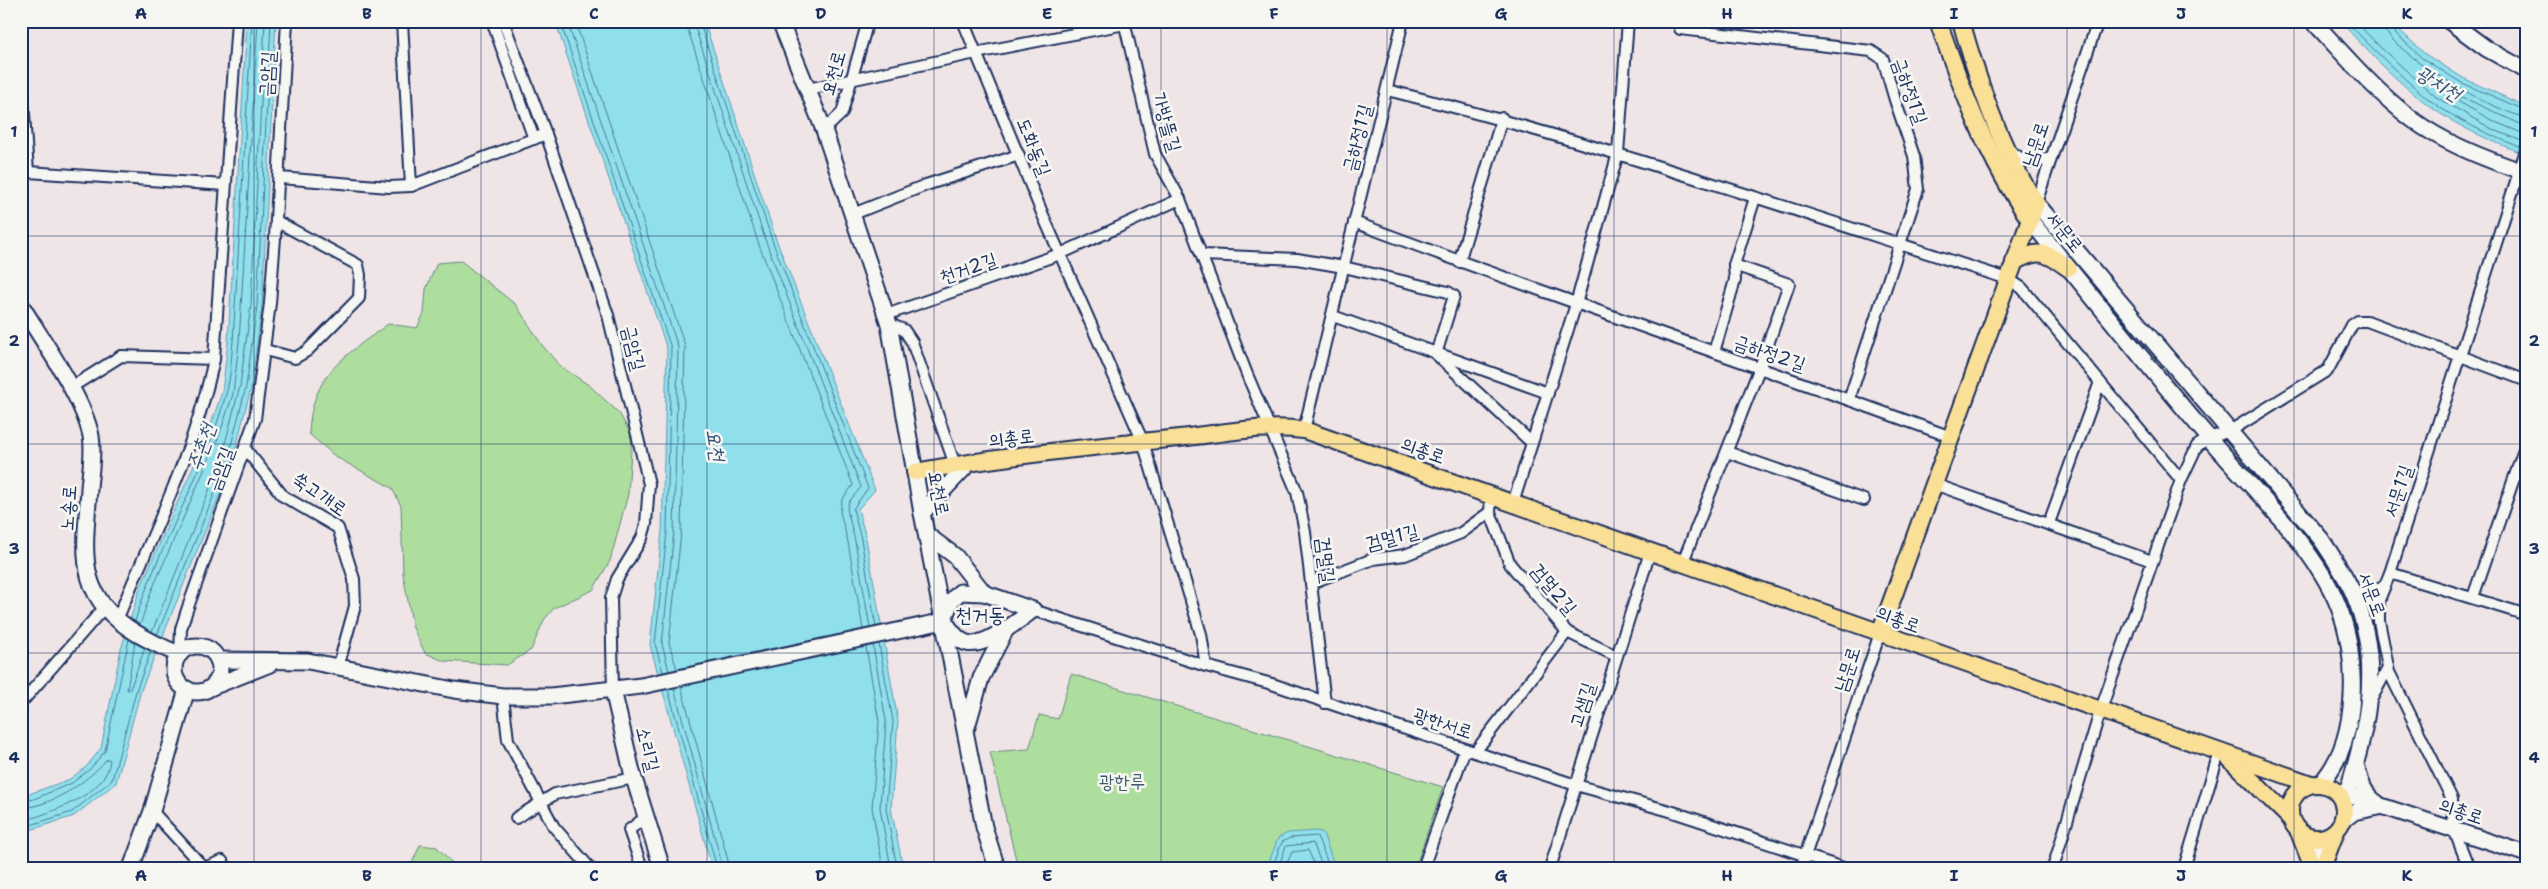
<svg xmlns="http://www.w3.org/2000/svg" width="2548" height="889" viewBox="0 0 2548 889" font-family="'Shantell Sans','Poor Story',sans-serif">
  <rect width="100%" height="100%" fill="#f0e5e6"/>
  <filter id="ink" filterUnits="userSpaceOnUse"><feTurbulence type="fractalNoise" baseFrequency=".02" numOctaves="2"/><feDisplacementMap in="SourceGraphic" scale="10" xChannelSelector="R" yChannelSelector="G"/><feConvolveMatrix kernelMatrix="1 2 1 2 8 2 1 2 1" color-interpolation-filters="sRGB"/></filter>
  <g filter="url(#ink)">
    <!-- green -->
    <g fill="#aede9e" stroke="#64867e">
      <path d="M461 261 516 305 542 345 560 366 590 386 619 413 632 436 628 494 610 561 593 590 554 608 544 620 531 650 507 665 444 661 425 653 413 628 403 574 401 506 392 488 336 457 309 434C311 374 344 357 388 324L417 328 424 313 426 289 437 263Z"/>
      <path d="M1071 674 1443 787 1415 868H1018L990 752 1029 749 1039 715 1058 719Z"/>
      <path d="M420 845 437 847 457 868H410Z"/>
    </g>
    <!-- water -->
    <g fill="#90e0ec" stroke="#6199b3">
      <path d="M247 21H276L262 306 251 388 231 467 141 690 116 783 74 816 21 833V797L70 779 87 766 101 748 121 649 140 588 208 433 222 392 228 341Z"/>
      <path d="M555 21H704L776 239 875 490 858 509 866 538 898 721 891 808 903 868H712L650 645 662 531 667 349Z"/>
      <path d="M2340 21H2390L2425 54 2463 78 2527 107V155C2493 142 2457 127 2428 105 2396 81 2367 51 2340 21Z"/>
      <path d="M1318 831 1323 833 1335 868H1267L1278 838 1288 833Z"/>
    </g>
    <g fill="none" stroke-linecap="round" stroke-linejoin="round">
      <!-- shore -->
      <g stroke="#4a7697" stroke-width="1">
        <path d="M560 21 671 348 667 532 655 644 663 672"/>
        <path d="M567 21 678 347 674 532 662 644 669 671"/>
        <path d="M575 21 685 346 681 533 669 643 677 669"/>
        <path d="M685 21 759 245 853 485 842 500 840 512 848 542 863 629"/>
        <path d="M693 21 766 242 861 487 849 502 847 509 855 541 870 628"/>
        <path d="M699 21 772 240 868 488 853 509 861 539 876 627"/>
        <path d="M2346 21C2373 49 2401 77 2431 101 2457 121 2490 135 2520 147"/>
        <path d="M2355 21 2380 47 2436 97 2492 129 2524 142"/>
        <path d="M2381 21C2383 49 2500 116 2527 117"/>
        <path d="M2387 21 2389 27 2422 58 2460 82 2527 111"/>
        <path d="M2527 125 2518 123 2462 97 2458 99 2459 102 2495 122 2527 135"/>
        <path d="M135 621C159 544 205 473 226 394 231 378 231 359 233 341L252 21"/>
        <path d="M140 625 151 592 219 436 233 394 239 342 258 21"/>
        <path d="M152 632 220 463 240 386 251 305 265 21"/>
        <path d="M157 635 226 465 246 387 257 306 271 21"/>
        <path d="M135 642 127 690 130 689 145 648"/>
        <path d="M879 644 893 721 886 808 897 868"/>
        <path d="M873 645 886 721 880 808 891 868"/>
        <path d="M866 647 879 722 872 808 883 868"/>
        <path d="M681 686 730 868"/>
        <path d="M674 688 723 868"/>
        <path d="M668 689 717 868"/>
        <path d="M21 802 34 799 72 783 90 769 105 751 129 639"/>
        <path d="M21 808C53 806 87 782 107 759L110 760C107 796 50 812 21 822"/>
        <path d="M21 828 72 812 112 780 137 688 151 651"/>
        <path d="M1272 868 1282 842 1290 838 1317 836 1330 868"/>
        <path d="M1278 868 1286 846 1313 843 1323 868"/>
        <path d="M1285 868 1292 852 1308 850 1316 868"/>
      </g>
      <defs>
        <g id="street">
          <path d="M402 21 411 186"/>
          <path d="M492 21 534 139"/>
          <path d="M503 21 546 134 608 315 649 484 646 524 642 538 617 579 611 598 613 690"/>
          <path d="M963 21 1045 220 1143 442 1201 634 1206 666"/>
          <path d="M1124 21 1155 154 1180 199 1246 372 1297 492 1305 532 1325 703"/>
          <path d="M1680 29 1871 51 1883 59 1895 100 1914 156 1918 189 1849 400"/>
          <path d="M21 70 28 172"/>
          <path d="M808 89 976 53 1125 24"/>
          <path d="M1387 90C1597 142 1802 213 2008 279L2022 288 2181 480"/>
          <path d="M824 130 842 113 868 21"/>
          <path d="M2011 151C2025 163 2036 166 2052 156"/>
          <path d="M21 175 28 172 225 185"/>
          <path d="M280 178 389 187 411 186 546 134"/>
          <path d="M2036 203 2098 21"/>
          <path d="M853 214 926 185 1019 155"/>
          <path d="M1354 222C1552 297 1753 364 1951 437"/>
          <path d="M1203 255 1297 259 1344 267 1448 292 1454 296 1436 354 1532 443"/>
          <path d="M1459 262 1502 118"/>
          <path d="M886 315 1060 254 1180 199"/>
          <path d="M1333 316 1548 393"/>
          <path d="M889 324 904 330 912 342 955 465"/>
          <path d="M265 350 295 358 307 351 359 298 360 275 358 265 276 221"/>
          <path d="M1714 352 1735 280 1734 265 1755 198"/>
          <path d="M70 388 121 356 214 359"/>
          <path d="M1304 430 1403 21"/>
          <path d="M246 450 283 496 338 528 354 579 355 606 338 667"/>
          <path d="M1727 452 1864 500"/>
          <path d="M1934 484 2152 561"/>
          <path d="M1513 503 1576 304 1618 153 1628 21"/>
          <path d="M1490 512 1510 564 1567 632 1616 656"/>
          <path d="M2049 523 2100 382"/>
          <path d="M1682 564 1760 367 1789 284 1734 265"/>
          <path d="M2390 573 2527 615"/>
          <path d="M1311 583 1373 559 1405 555 1461 533 1490 512 1491 495"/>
          <path d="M2355 596 2384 586"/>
          <path d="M2473 597 2527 441"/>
          <path d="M1033 610 1206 666 1272 684 1465 749 1576 785 1670 811 1843 868"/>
          <path d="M117 620C152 535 195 450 214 359L237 21"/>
          <path d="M180 654 181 629 187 610 255 419 270 303 275 238 287 21"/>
          <path d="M503 696 508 740 554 827 590 868"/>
          <path d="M2370 702 2388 668"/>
          <path d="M21 703 103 609"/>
          <path d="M1475 752 1567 632"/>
          <path d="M152 811 204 868"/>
          <path d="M516 818 555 794 634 778"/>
          <path d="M204 868 222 861 227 868"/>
          <path d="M642 868 629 830 646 817"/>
          <path d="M1423 868 1465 749"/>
          <path d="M1550 868 1650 552"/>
          <path d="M1801 868 1880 633"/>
          <path d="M2053 868 2100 712 2181 480 2197 446 2209 438 2230 431 2328 370 2352 325 2358 321H2367L2527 381"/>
          <path d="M2184 868 2219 753"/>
          <path d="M2469 868 2454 830 2452 799 2389 672 2379 621V600L2390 573 2527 147"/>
        </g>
        <g id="secondary">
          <path d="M780 21 824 130 889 324 922 513 984 827 997 868"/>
          <path d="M2313 21C2344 55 2376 92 2413 120 2444 143 2490 161 2527 173"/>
          <path d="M2449 21 2487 49 2527 71"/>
          <path d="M2036 203 2321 539C2333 557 2346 576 2354 595 2384 666 2366 736 2343 805"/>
          <path d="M2030 220C2089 293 2148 367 2209 438 2250 487 2315 547 2338 605 2359 656 2360 741 2320 784"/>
          <path d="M21 305C42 340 83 397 91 436 94 453 90 472 89 489 85 551 74 596 136 633 150 641 164 649 180 654"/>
          <path d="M922 513 969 463"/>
          <path d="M927 535 955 556 984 593"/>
          <path d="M944 619 951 601 960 592 984 593 1033 610"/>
          <path d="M945 622C951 630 957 641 967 643 985 648 1019 620 1033 610"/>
          <circle cx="197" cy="669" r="23"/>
          <path d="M218 660 308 661 454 690 503 696H551L641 686 944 621"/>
          <path d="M212 687 270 664"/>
          <path d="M613 690 632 772 662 868"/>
          <path d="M967 727 981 678 1006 629"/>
          <path d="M2356 764C2360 780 2363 794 2377 803"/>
          <path d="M2336 791 2527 854"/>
          <path d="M2342 821 2354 812 2379 807"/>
          <path d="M131 868 152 811 187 689"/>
          <path d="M2308 868 2327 836"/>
        </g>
        <g id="primary">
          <path d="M1938 21C1962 90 1988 160 2030 220"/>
          <path d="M2014 262C2039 248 2046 252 2068 268"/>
          <path d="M915 472C1002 456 1091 447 1179 438 1220 434 1263 424 1304 430L2311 784"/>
          <path d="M1880 633 2036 203C2001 151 1978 81 1961 21"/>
          <path d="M2228 757 2290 818"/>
          <circle cx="2317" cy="811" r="27"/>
          <path d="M2299 832 2313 868"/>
          <path d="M2322 868 2336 831"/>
        </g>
      </defs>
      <!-- street casing -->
      <use href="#street" stroke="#1b2f5e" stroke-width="14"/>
      <!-- secondary casing -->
      <use href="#secondary" stroke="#1b2f5e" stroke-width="19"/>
      <!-- primary casing -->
      <use href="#primary" stroke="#1b2f5e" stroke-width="20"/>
      <!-- street -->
      <use href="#street" stroke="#f6f6f2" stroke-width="10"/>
      <!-- secondary -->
      <use href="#secondary" stroke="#f6f6f2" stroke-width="15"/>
      <!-- primary -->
      <use href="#primary" stroke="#fadf96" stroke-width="16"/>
    </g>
  </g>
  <!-- grid -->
  <path fill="none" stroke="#1b2f5e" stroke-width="1" stroke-opacity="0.55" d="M254 21V868M481 21V868M707 21V868M934 21V868M1161 21V868M1387 21V868M1614 21V868M1841 21V868M2067 21V868M2294 21V868M21 236H2527M21 444H2527M21 653H2527"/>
  <g text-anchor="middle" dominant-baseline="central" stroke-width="5" stroke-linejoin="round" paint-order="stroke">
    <!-- street labels -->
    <g font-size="19" fill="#1b2f5e" stroke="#f6f6f2">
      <text transform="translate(833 73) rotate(-74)">요천로</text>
      <text transform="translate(267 74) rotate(-87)">금암길</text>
      <text transform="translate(1910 91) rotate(70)">금하정1길</text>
      <text transform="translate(1167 122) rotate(74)">가방뜰길</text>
      <text transform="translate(1357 138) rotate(-76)">금하정1길</text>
      <text transform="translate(2035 144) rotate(-71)">남문로</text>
      <text transform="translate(1034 147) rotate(68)">도화동길</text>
      <text transform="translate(2065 232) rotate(51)">서문로</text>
      <text transform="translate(968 268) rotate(-19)">천거2길</text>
      <text transform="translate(634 348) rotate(76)">금암길</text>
      <text transform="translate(1770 353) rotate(19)">금하정2길</text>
      <text transform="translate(1011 438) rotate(-7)">의총로</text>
      <text transform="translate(1423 450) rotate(19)">의총로</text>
      <text transform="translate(220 469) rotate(-70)">금암길</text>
      <text transform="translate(2398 491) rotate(-72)">서문1길</text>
      <text transform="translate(939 493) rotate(79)">요천로</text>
      <text transform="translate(320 494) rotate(35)">쑥고개로</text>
      <text transform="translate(68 508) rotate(-86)">노송로</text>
      <text transform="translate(1392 537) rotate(-15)">검멀1길</text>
      <text transform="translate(1326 560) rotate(83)">검멀길</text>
      <text transform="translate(1554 589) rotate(50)">검멀2길</text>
      <text transform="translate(2372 594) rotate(69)">서문로</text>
      <text transform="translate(1898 619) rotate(20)">의총로</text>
      <text transform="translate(1847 669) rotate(-72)">남문로</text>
      <text transform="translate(1582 705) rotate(-73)">고샘길</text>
      <text transform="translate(1443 723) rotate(18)">광한서로</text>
      <text transform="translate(648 749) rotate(76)">소리길</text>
      <text transform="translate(2461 811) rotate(18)">의총로</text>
    </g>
    <!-- park labels -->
    <g font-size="19" fill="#405b6e" stroke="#f6f6f2">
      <text x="1122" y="781">광한루</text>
    </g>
    <!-- water labels -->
    <g font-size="20" font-style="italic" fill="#32527a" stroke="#f6f6f2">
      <text transform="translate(2439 83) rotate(32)">광치천</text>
      <text transform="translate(716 445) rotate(81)">요천</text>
      <text transform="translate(201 447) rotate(-71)">주촌천</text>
    </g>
    <!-- quarter labels -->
    <g font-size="21" fill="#1b2f5e" stroke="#f6f6f2">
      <text x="980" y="615">천거동</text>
    </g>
  </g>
  <!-- margin -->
  <rect width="2548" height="889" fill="none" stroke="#f6f6f2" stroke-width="55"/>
  <rect x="28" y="28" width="2492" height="834" fill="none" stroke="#1b2f5e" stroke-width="2"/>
  <g font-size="16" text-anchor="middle" font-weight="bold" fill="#1b2f5e">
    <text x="141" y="19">A</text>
    <text x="367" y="19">B</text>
    <text x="594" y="19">C</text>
    <text x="821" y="19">D</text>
    <text x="1047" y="19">E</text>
    <text x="1274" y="19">F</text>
    <text x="1501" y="19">G</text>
    <text x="1727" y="19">H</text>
    <text x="1954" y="19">I</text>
    <text x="2181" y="19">J</text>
    <text x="2407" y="19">K</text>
    <text x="14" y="137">1</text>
    <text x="2534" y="137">1</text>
    <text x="14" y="346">2</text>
    <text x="2534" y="346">2</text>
    <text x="14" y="554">3</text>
    <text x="2534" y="554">3</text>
    <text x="14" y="763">4</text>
    <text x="2534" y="763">4</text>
    <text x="141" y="881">A</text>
    <text x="367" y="881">B</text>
    <text x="594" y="881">C</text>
    <text x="821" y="881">D</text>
    <text x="1047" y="881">E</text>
    <text x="1274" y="881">F</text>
    <text x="1501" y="881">G</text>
    <text x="1727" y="881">H</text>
    <text x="1954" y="881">I</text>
    <text x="2181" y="881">J</text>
    <text x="2407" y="881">K</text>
  </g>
</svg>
